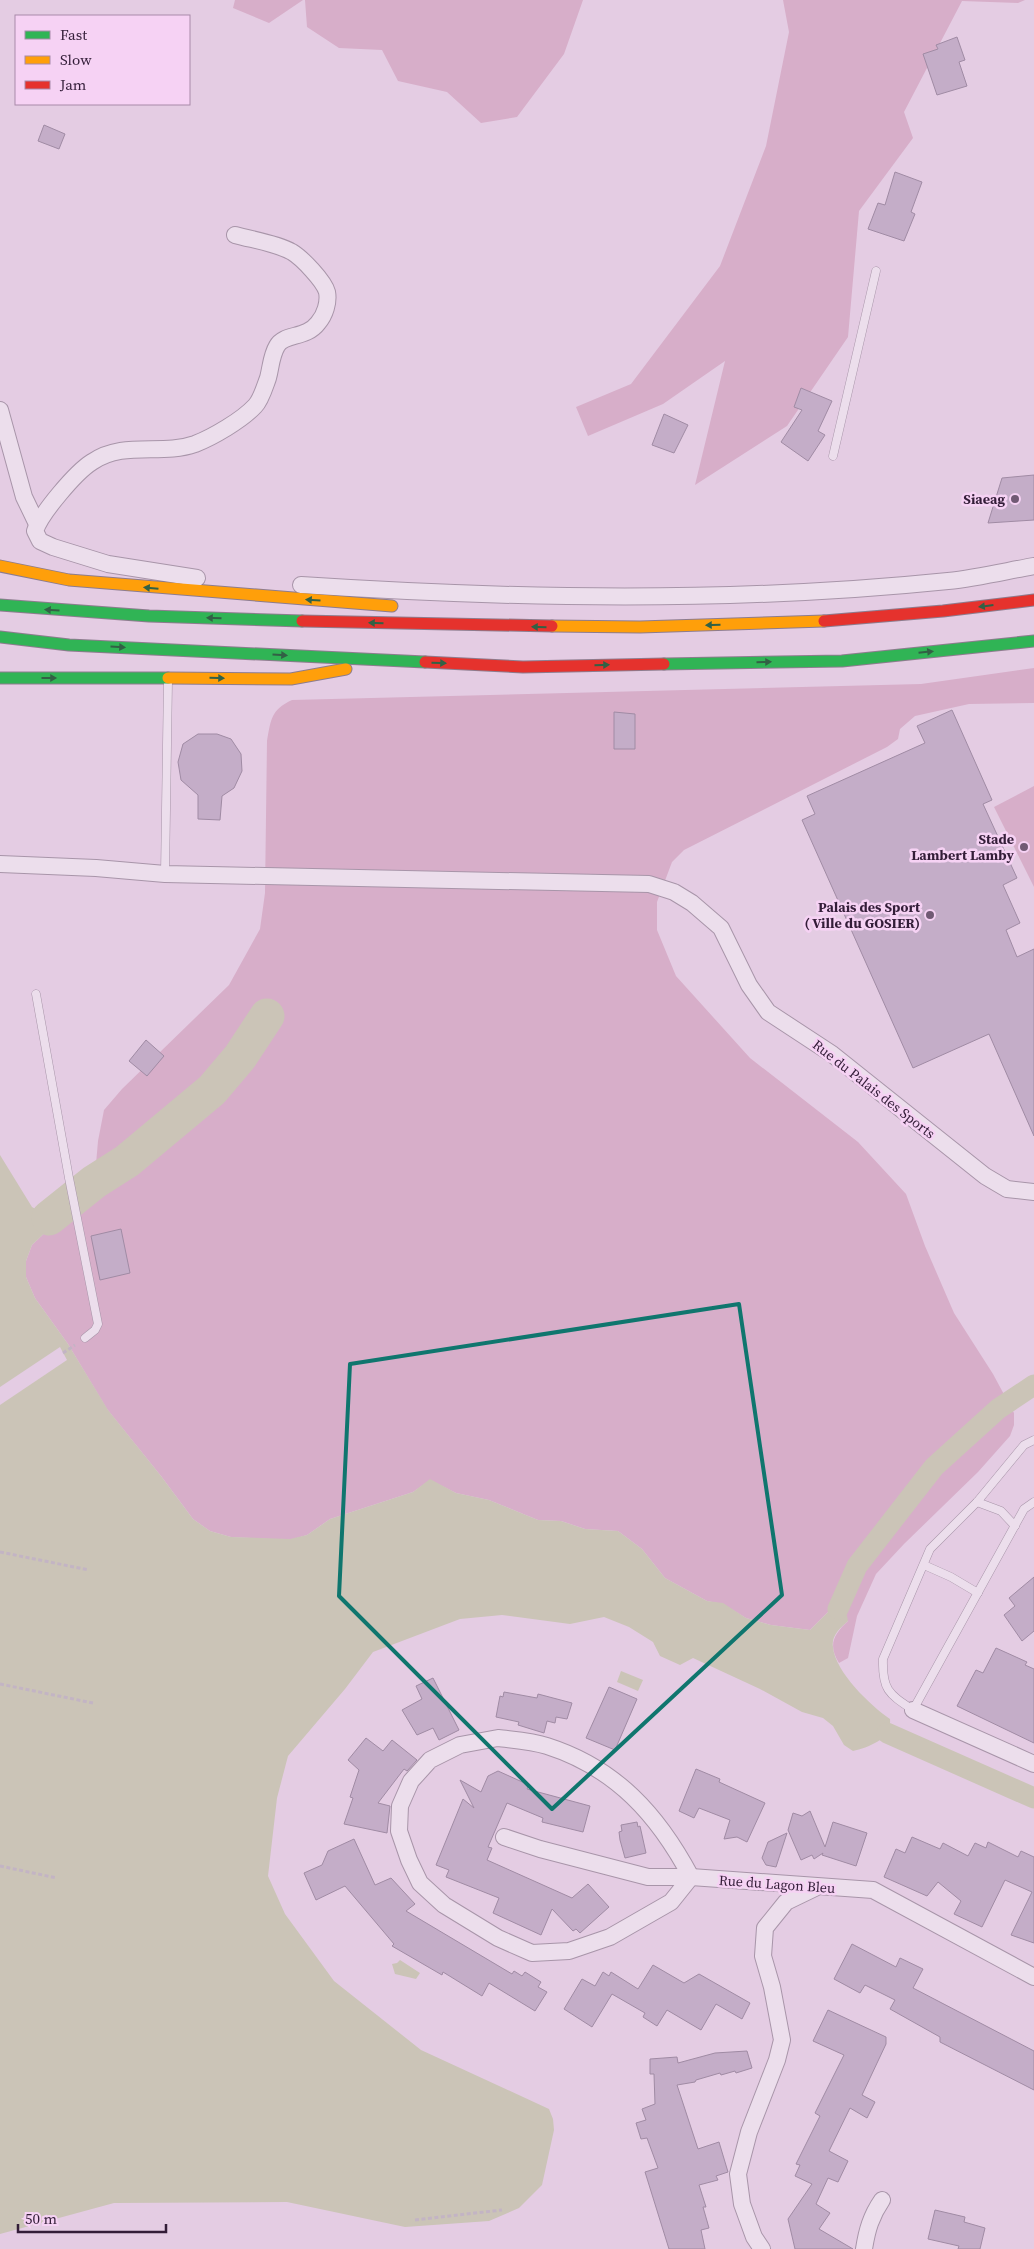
<svg xmlns="http://www.w3.org/2000/svg" width="1034" height="2249" viewBox="0 0 1034 2249" font-family="'Source Serif 4',serif">
  <rect width="100%" height="100%" fill="#e4cce3"/>
  <!-- green -->
  <g fill="#d7aec9">
    <path d="M235 0H303L269 23 233 8Z"/>
    <path d="M305 0H583L564 54 517 117 481 123 447 92 398 81 382 50 339 48 307 27Z"/>
    <path d="M783 0H1025L1018 3 962 1 904 112 913 138 859 211 848 337 787 426 695 485 725 361 663 404 588 436 576 407 631 384 720 266 766 146 789 32Z"/>
    <path d="M1034 668V703L969 704 915 716 900 729 898 739 887 747 684 850 672 862 657 902V930L676 976 750 1058 858 1142 906 1194 925 1246 954 1313 993 1374 1014 1413V1425L1010 1436 978 1472 904 1544 876 1574 857 1616 848 1658 839 1663C828 1645 833 1635 848 1621L831 1609 810 1630 771 1625 746 1618 723 1604 707 1601 665 1578 642 1549 618 1531 585 1529 561 1521 538 1520 489 1500 456 1493 430 1480 413 1492 330 1519 307 1535 290 1540 231 1537 210 1531 193 1519 161 1476 107 1409 68 1344 35 1298 26 1277V1261L32 1245 52 1226 89 1200 94 1187 98 1141 104 1110 122 1089 229 985 260 929 265 893 267 741C271 719 271 710 292 700L921 684Z"/>
    <path d="M1034 786V887L994 807Z"/>
  </g>
  <!-- water -->
  <g fill="#cbc4b7">
    <path d="M0 1155 32 1207 39 1211 46 1209 52 1226 32 1245 26 1261V1277L35 1298 68 1344 108 1410 161 1476 193 1519 210 1531 231 1537 290 1539 307 1535 330 1519 413 1492 430 1479 456 1493 489 1500 538 1520 561 1521 585 1529 618 1531 642 1549 665 1578 707 1601 723 1603 746 1618 771 1625 810 1630 831 1609 846 1611 848 1621C840 1628 831 1636 833 1647 835 1672 871 1706 890 1719 892 1739 869 1747 853 1751L844 1745 833 1726 823 1718 802 1712 760 1689 693 1658 680 1665 660 1656 653 1642 629 1627 604 1617 570 1624 502 1615 460 1619 373 1652 345 1689 288 1756 277 1798 268 1876 285 1914 334 1981 421 2050 549 2109 553 2119 554 2130 542 2185 519 2208 489 2221 405 2227 287 2202 114 2203 0 2234Z"/>
    <path d="M621 1671 643 1680 638 1691 617 1682Z"/>
    <path d="M400 1960 420 1973 416 1979 395 1974 392 1964 397 1963Z"/>
  </g>
  <!-- pier -->
  <path fill="#e4cce3" d="M60 1347 67 1360 0 1405V1387Z"/>
  <g fill="none" stroke-linecap="round" stroke-linejoin="round">
    <!-- canal -->
    <g stroke="#cbc4b7" stroke-width="21">
      <path d="M838 1609 857 1566 934 1467 998 1409 1034 1385"/>
      <path d="M887 1733 1034 1798"/>
    </g>
    <!-- river -->
    <path stroke="#cbc4b7" stroke-width="35" d="M49 1218 94 1182 127 1161 212 1090 240 1057 267 1016"/>
  </g>
  <!-- building -->
  <g fill="#c4adc8" stroke="#a08ba4">
    <path d="M957 37 965 60 959 62 967 86 937 95 923 54 938 49 936 45Z"/>
    <path d="M44 125 65 134 59 149 38 141Z"/>
    <path d="M895 172 922 182 911 212 915 214 904 241 868 229 878 203 885 205Z"/>
    <path d="M801 388 832 401 818 431 825 435 808 461 781 442 802 410 794 407Z"/>
    <path d="M664 414 688 425 674 453 652 445Z"/>
    <path d="M1034 475V520L988 523 1002 478Z"/>
    <path d="M952 710 992 800 983 804 1017 878 1003 885 1020 923 1006 930 1017 957 1034 949V1136L989 1034 913 1068 802 820 815 814 807 796 925 743 917 726Z"/>
    <path d="M614 712 635 714V749H614Z"/>
    <path d="M198 734H217L231 739 241 754 242 771 234 788 222 796 220 820 198 819V795L181 780 178 762 183 744Z"/>
    <path d="M146 1040 164 1056 147 1076 129 1061Z"/>
    <path d="M121 1229 130 1273 100 1280 91 1236Z"/>
    <path d="M1034 1577V1631L1022 1641 1004 1615 1015 1606 1009 1598Z"/>
    <path d="M996 1648 1027 1662 1025 1665 1034 1669V1743L957 1706 976 1670 983 1673Z"/>
    <path d="M433 1678 459 1730 439 1740 433 1728 417 1735 402 1710 422 1699 416 1686Z"/>
    <path d="M609 1687 637 1699 615 1750 586 1738Z"/>
    <path d="M504 1692 537 1698 538 1694 572 1703 567 1719 556 1717 555 1723 547 1721 544 1733 518 1725 519 1722 496 1717 500 1696 503 1697Z"/>
    <path d="M366 1738 383 1751 392 1740 417 1760 407 1771 404 1769 378 1803 390 1806 387 1833 344 1824 353 1798 350 1797 359 1770 348 1760Z"/>
    <path d="M696 1769 720 1779 719 1782 765 1803 747 1842 737 1837 724 1839 730 1820 699 1808 694 1818 679 1811Z"/>
    <path d="M498 1771 529 1785 527 1789 590 1806 583 1832 542 1822 543 1818 507 1803 488 1847 492 1848 487 1860 572 1898 588 1884 609 1907 580 1933 576 1929 573 1931 552 1909 541 1935 493 1913 499 1898 446 1877 449 1870 436 1865 463 1799 474 1808 460 1780 481 1792 488 1776Z"/>
    <path d="M810 1811 825 1847 833 1822 867 1833 856 1866 822 1855 823 1853 814 1859 812 1855 801 1860 788 1830 793 1813 802 1816Z"/>
    <path d="M637 1822 638 1827 640 1826 646 1853 625 1858 620 1840 619 1832 622 1831 621 1825Z"/>
    <path d="M787 1833 776 1867 766 1865 762 1858 768 1842Z"/>
    <path d="M912 1837 940 1849 943 1843 968 1856 975 1843 986 1848 988 1842 1018 1857 1021 1851 1034 1857V1943L1011 1935 1032 1892 1005 1880 982 1927 954 1914 961 1901 938 1882 927 1896 884 1877 896 1849 905 1853Z"/>
    <path d="M354 1839 375 1885 391 1878 415 1904 406 1911 512 1974 514 1971 522 1976 525 1972 541 1982 538 1987 547 1992 535 2011 489 1983 482 1996 443 1972 442 1975 392 1946 394 1944 345 1886 316 1900 304 1873 322 1865 328 1851Z"/>
    <path d="M852 1944 896 1967 900 1958 923 1969 913 1988 1034 2051V2090L940 2042V2037L890 2009 895 2000 865 1985 860 1993 834 1979Z"/>
    <path d="M653 1965 684 1983 699 1974 750 2003 742 2019 716 2004 701 2030 667 2010 657 2026 643 2017 645 2013 612 1994 592 2027 564 2009 582 1979 595 1986 603 1972 609 1976 611 1972 638 1989Z"/>
    <path d="M828 2010 886 2037V2044L862 2095 875 2102 867 2118 850 2108 829 2151 848 2161 838 2182 828 2178 816 2204 830 2213 819 2229 853 2249H795L788 2219 812 2184 795 2176 800 2165 796 2164 820 2116 815 2113 844 2055 813 2041Z"/>
    <path d="M747 2051 752 2068 736 2073 735 2071 721 2075 720 2073 696 2080 695 2082 677 2085 698 2149 719 2142 728 2172 716 2176 718 2180 699 2185 706 2207H703L709 2228 701 2230 705 2249H669L645 2172 658 2168 647 2138 641 2139 636 2123 646 2120 642 2109 655 2104 654 2074H650V2059L677 2057 678 2063 715 2053Z"/>
    <path d="M935 2210 965 2217 964 2222 985 2228 980 2249H958L959 2246 928 2239Z"/>
  </g>
  <g fill="none" stroke-linecap="round" stroke-linejoin="round">
    <defs>
      <g id="lane">
        <path d="M833 456 876 271"/>
        <path d="M165 874 168 681"/>
        <path d="M36 994 69 1178 98 1324 95 1330 85 1338"/>
        <path d="M1034 1440 1024 1445 977 1502 930 1549 883 1659C882 1690 889 1694 913 1710L1024 1509 1034 1502"/>
        <path d="M977 1502 1001 1511 1015 1526"/>
        <path d="M924 1565 951 1577 978 1593"/>
      </g>
      <g id="street">
        <path d="M0 410 24 497 37 524"/>
        <path d="M197 578 108 564 53 547 40 541 35 531C41 513 76 472 92 462 124 440 161 456 195 444 213 437 242 420 255 406 261 400 265 386 268 378 271 367 271 356 277 346 284 333 306 339 318 323 325 315 329 302 327 292 324 281 302 258 292 252 276 243 253 240 235 235"/>
        <path d="M301 585C516 599 733 603 948 581 977 578 1006 571 1034 566"/>
        <path d="M0 864 96 868 165 874 649 884 674 892 692 903 721 928 749 985 768 1012 832 1054 985 1176 1007 1189 1034 1192"/>
        <path d="M913 1710 1034 1764"/>
        <path d="M498 1738C514 1740 532 1741 547 1746 616 1768 658 1815 691 1877L671 1902 610 1937 569 1951 532 1953 498 1938 444 1905 420 1883 409 1860 399 1831 400 1806 411 1781 430 1760 460 1745Z"/>
        <path d="M504 1837 540 1849 648 1877H691L873 1890 1034 1977"/>
        <path d="M762 2249 754 2237 742 2204 738 2174 749 2132 777 2060 782 2040 772 1987 763 1956 765 1928 786 1902 815 1888"/>
        <path d="M864 2249C867 2230 871 2216 882 2200"/>
      </g>
      <g id="fast">
        <path d="M0 605 149 616 302 621"/>
        <path d="M0 637 69 645 425 662"/>
        <path d="M664 664 842 661 1034 641"/>
        <path d="M0 678H168"/>
      </g>
      <g id="slow">
        <path d="M0 566 69 580 392 606"/>
        <path d="M552 626 640 627 824 621"/>
        <path d="M168 678 291 679 346 669"/>
      </g>
      <g id="jam">
        <path d="M302 621 552 626"/>
        <path d="M824 621 943 611 1034 600"/>
        <path d="M425 662 523 667 664 664"/>
      </g>
    </defs>
    <!-- lane casing -->
    <use href="#lane" stroke="#a895a9" stroke-width="9"/>
    <!-- street casing -->
    <use href="#street" stroke="#a895a9" stroke-width="18"/>
    <!-- fast casing -->
    <use href="#fast" stroke="#8d7c8e" stroke-width="13"/>
    <!-- slow casing -->
    <use href="#slow" stroke="#8d7c8e" stroke-width="13"/>
    <!-- jam casing -->
    <use href="#jam" stroke="#8d7c8e" stroke-width="13"/>
    <!-- path -->
    <g stroke="#c3b4c4" stroke-width="3" stroke-dasharray="4 2.5" stroke-linecap="butt">
      <path d="M63 1353 75 1345"/>
      <path d="M0 1552 89 1570"/>
      <path d="M0 1684 93 1703"/>
      <path d="M0 1866 57 1878"/>
      <path d="M415 2220 502 2210"/>
    </g>
    <!-- lane -->
    <use href="#lane" stroke="#ecdeec" stroke-width="8"/>
    <!-- street -->
    <use href="#street" stroke="#ecdeec" stroke-width="16"/>
    <!-- fast -->
    <use href="#fast" stroke="#30b455" stroke-width="11"/>
    <!-- slow -->
    <use href="#slow" stroke="#ff9f0a" stroke-width="11"/>
    <!-- jam -->
    <use href="#jam" stroke="#e5322d" stroke-width="11"/>
  </g>
  <!-- one-way arrows -->
  <defs><path id="oneway-solid" d="M-6-.8H1V-3.2L6.5 0L1 3.2V.8H-6Z" transform="scale(1.25)"/></defs>
  <g fill="#326145">
    <use href="#oneway-solid" transform="translate(151 588) rotate(-175)"/>
    <use href="#oneway-solid" transform="translate(313 600) rotate(-176)"/>
    <use href="#oneway-solid" transform="translate(986 606) rotate(173)"/>
    <use href="#oneway-solid" transform="translate(52 610) rotate(-176)"/>
    <use href="#oneway-solid" transform="translate(214 618) rotate(-178)"/>
    <use href="#oneway-solid" transform="translate(376 623) rotate(-178)"/>
    <use href="#oneway-solid" transform="translate(713 625) rotate(179)"/>
    <use href="#oneway-solid" transform="translate(539 627) rotate(-179)"/>
    <use href="#oneway-solid" transform="translate(118 647) rotate(3)"/>
    <use href="#oneway-solid" transform="translate(926 652) rotate(-6)"/>
    <use href="#oneway-solid" transform="translate(280 655) rotate(3)"/>
    <use href="#oneway-solid" transform="translate(764 662) rotate(-1)"/>
    <use href="#oneway-solid" transform="translate(439 663) rotate(2)"/>
    <use href="#oneway-solid" transform="translate(602 665) rotate(-1)"/>
    <use href="#oneway-solid" transform="translate(49 678)"/>
    <use href="#oneway-solid" transform="translate(217 678) rotate(1)"/>
  </g>
  <!-- marked area -->
  <path fill="none" stroke="#0f766e" stroke-width="4" stroke-linejoin="round" d="M739 1304 782 1595 552 1809 339 1596 350 1364Z"/>
  <!-- markers -->
  <g fill="#715a74" stroke="#f6d2f4" stroke-width="2">
    <circle cx="1015" cy="499" r="5"/>
    <circle cx="1024" cy="847" r="5"/>
    <circle cx="930" cy="915" r="5"/>
  </g>
  <g text-anchor="middle" dominant-baseline="central" stroke-width="5" stroke-linejoin="round" paint-order="stroke">
    <!-- poi labels -->
    <g font-size="14" font-weight="bold" fill="#331d38" stroke="#f6d2f4" text-anchor="end">
      <text x="1005" y="499">Siaeag</text>
      <text x="1014" y="839">Stade<tspan x="1014" dy="16">Lambert Lamby</tspan></text>
      <text x="920" y="907">Palais des Sport<tspan x="920" dy="16">( Ville du GOSIER)</tspan></text>
    </g>
    <!-- street labels -->
    <g font-size="14" fill="#331d38" stroke="#f6d2f4">
      <text transform="translate(874 1089) rotate(38)">Rue du Palais des Sports</text>
      <text transform="translate(777 1884) rotate(4)">Rue du Lagon Bleu</text>
    </g>
  </g>
  <!-- legend -->
  <rect x="15" y="15" width="175" height="90" fill="#f6d2f4" stroke="#a88aa9"/>
  <rect x="25" y="31" width="25" height="8" fill="#30b455" stroke="#a88aa9"/>
  <text x="60" y="40" font-size="15" fill="#331d38">Fast</text>
  <rect x="25" y="56" width="25" height="8" fill="#ff9f0a" stroke="#a88aa9"/>
  <text x="60" y="65" font-size="15" fill="#331d38">Slow</text>
  <rect x="25" y="81" width="25" height="8" fill="#e5322d" stroke="#a88aa9"/>
  <text x="60" y="90" font-size="15" fill="#331d38">Jam</text>
  <!-- scale -->
  <path d="M18 2224v8h148v-8" fill="none" stroke="#331d38" stroke-width="2.5"/>
  <text x="25" y="2224" font-size="15" fill="#331d38" stroke="#f6d2f4" stroke-width="4" paint-order="stroke">50 m</text>
</svg>
